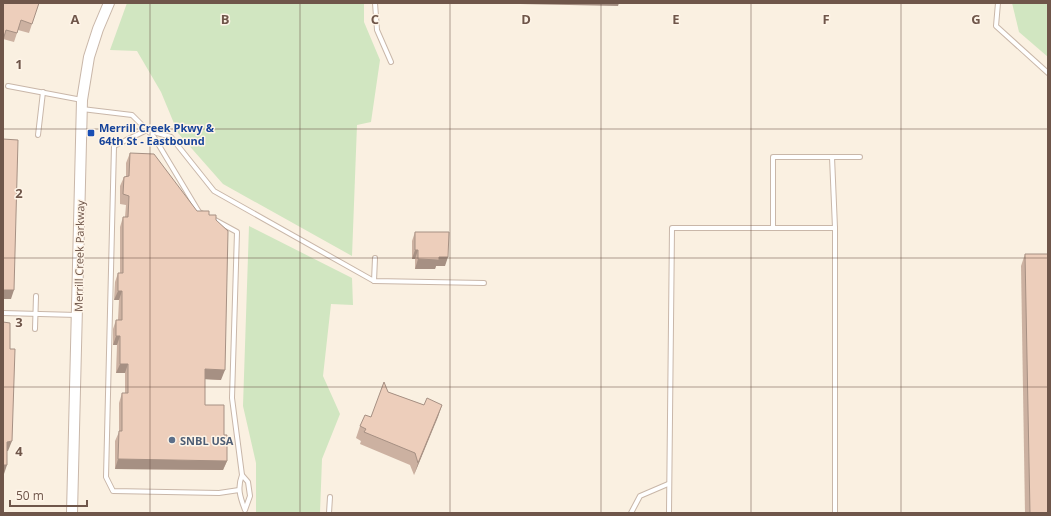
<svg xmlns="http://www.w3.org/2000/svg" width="1051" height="516" viewBox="0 0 1051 516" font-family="'Open Sans',sans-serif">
  <rect width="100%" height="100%" fill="#faf0e1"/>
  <!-- green -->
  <g fill="#d1e6c1">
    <path d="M127 3H364V22L380 60 371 122 357 125 352 256 223 184 178 133 161 92 137 51 110 50Z"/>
    <path d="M1012 3H1048V57L1019 32Z"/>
    <path d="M249 226 352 278 353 305 331 304 323 376 340 414 322 459 320 513H256V463L243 406Z"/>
  </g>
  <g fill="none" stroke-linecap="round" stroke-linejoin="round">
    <defs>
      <g id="service">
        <path d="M375 3 377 30 391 62"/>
        <path d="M998 3 996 26 1048 73"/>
        <path d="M8 86 82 100"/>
        <path d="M82 109 132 115 154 137 199 212 203 214"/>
        <path d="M38 135 43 92"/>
        <path d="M215 220 237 232 232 398 242 475"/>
        <path d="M773 228V157H832"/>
        <path d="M835 228V513"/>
        <path d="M374 281 375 258"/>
        <path d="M3 313 77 315"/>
        <path d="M35 329 36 296"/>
        <path d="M242 475 248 482 250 496 245 510C240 497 237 488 242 475Z"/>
        <path d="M239 490 219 493 113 491 106 477 114 146 147 130 171 137 214 191 374 281 484 283"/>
        <path d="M329 513 330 497"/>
        <path d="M631 513 640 496 668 484"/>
        <path d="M669 513 672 228H835L832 157H860"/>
      </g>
      <path id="tertiary" d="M72 513 82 100 89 57 98 29 109 3"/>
    </defs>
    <!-- service casing -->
    <use href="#service" stroke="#c9b7a9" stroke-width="6"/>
    <!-- tertiary casing -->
    <use href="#tertiary" stroke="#c9b7a9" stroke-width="12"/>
    <!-- service -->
    <use href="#service" stroke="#fff" stroke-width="4"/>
    <!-- tertiary -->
    <use href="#tertiary" stroke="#fff" stroke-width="10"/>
  </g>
  <!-- wall -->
  <g fill="#ccb1a1">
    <path d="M3 3 32 24 29 33 18 30 14 42 3 39V41Z"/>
    <path d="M130 153 197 211 209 215 221 380 205 379V405L224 435 227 461 223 470 115 469V441L119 432V403L122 393H125V373H116L117 345H113V329L116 320H118L119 300H114L115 282 118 273H120V227L123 217H125L126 205 120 204V186L124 177H126V163Z"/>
    <path d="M415 232 445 266H436L435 269H415V259H412V241Z"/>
    <path d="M1025 254 1048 513H1025L1021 266Z"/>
    <path d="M388 392 424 405H442L414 475 410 465 360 444 361 441 356 438 360 426 371 417Z"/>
  </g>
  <!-- shaded-wall -->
  <g fill="#a69083">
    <path d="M469 3H619L618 6Z"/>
    <path d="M415 250H418L415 259H412Z"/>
    <path d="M439 257H448L445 266H436L435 269H415L418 259Z"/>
    <path d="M3 290H14L11 299H3Z"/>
    <path d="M118 291H122L119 300H114Z"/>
    <path d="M116 336H120L117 345H113Z"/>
    <path d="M120 364H128L125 373H116Z"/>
    <path d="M205 369 225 370 221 380 202 379Z"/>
    <path d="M442 405 438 417 414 475 418 463Z"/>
    <path d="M12 441 8 451H4L7 442Z"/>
    <path d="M118 459 227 461 223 470 115 469Z"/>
    <path d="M3 465H7L4 474H3Z"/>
  </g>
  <!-- building -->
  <g fill="#edcebb" stroke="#a69083">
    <path d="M3 3H39L32 24 21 20 17 33 6 30 3 40Z"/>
    <path d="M3 139 18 140 14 290H3Z"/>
    <path d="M130 153 154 154 197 211H209V215H216V220L228 231 225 370 205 369V405H224V435H227V461L118 459 119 431H122V393H128V364H120V336H116V320H122V291H118V273H123V217H128L129 196 123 194 124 177 129 176Z"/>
    <path d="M415 232H449L448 257H439V260L418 259V250H415Z"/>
    <path d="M1025 254H1048V513H1030Z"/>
    <path d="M3 322 10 323V349H15L12 441 7 442V465H3Z"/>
    <path d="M384 382 388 392 424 405 427 398 442 405 418 463 415 453 364 432 366 429 360 426 365 415 371 417Z"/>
  </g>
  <!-- grid -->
  <path fill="none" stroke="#6f564a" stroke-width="1" stroke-opacity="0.55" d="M150 3V513M300 3V513M450 3V513M601 3V513M751 3V513M901 3V513M3 129H1048M3 258H1048M3 387H1048"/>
  <!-- markers -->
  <rect fill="#1a4fb4" stroke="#fef4e7" stroke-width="1.5" x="87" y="129" width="8" height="8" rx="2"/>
  <circle fill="#5c6f8a" stroke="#fef4e7" stroke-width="1.5" cx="172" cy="440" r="4"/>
  <g text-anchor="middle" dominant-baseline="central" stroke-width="3" stroke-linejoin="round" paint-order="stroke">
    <!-- transit labels -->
    <g font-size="11" font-weight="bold" fill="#164399" stroke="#fef4e7" text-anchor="start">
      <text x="99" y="127">Merrill Creek Pkwy &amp;<tspan x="99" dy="13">64th St - Eastbound</tspan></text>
    </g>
    <!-- street labels -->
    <g font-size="11" fill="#6f564a" stroke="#fef4e7">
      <text transform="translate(79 256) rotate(-89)">Merrill Creek Parkway</text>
    </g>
    <!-- service labels -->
    <g font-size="11" font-weight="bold" fill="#4e5e75" stroke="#fef4e7" text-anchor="start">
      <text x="180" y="440">SNBL USA</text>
    </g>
  </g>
  <g font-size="13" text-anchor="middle" font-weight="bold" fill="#6f564a" stroke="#fef4e7" stroke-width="3" stroke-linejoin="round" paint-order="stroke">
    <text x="75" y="24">A</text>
    <text x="225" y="24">B</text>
    <text x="375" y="24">C</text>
    <text x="526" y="24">D</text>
    <text x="676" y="24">E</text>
    <text x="826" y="24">F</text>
    <text x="976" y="24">G</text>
    <text x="19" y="69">1</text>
    <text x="19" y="198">2</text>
    <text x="19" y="327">3</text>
    <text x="19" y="456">4</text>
  </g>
  <!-- border -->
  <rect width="1051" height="516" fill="none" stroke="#6f564a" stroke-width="8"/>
  <!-- scale -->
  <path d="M10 500v6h77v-6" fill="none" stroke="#6f564a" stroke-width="2"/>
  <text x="16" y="500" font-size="12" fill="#6f564a" stroke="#fef4e7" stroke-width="3" paint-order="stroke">50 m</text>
</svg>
